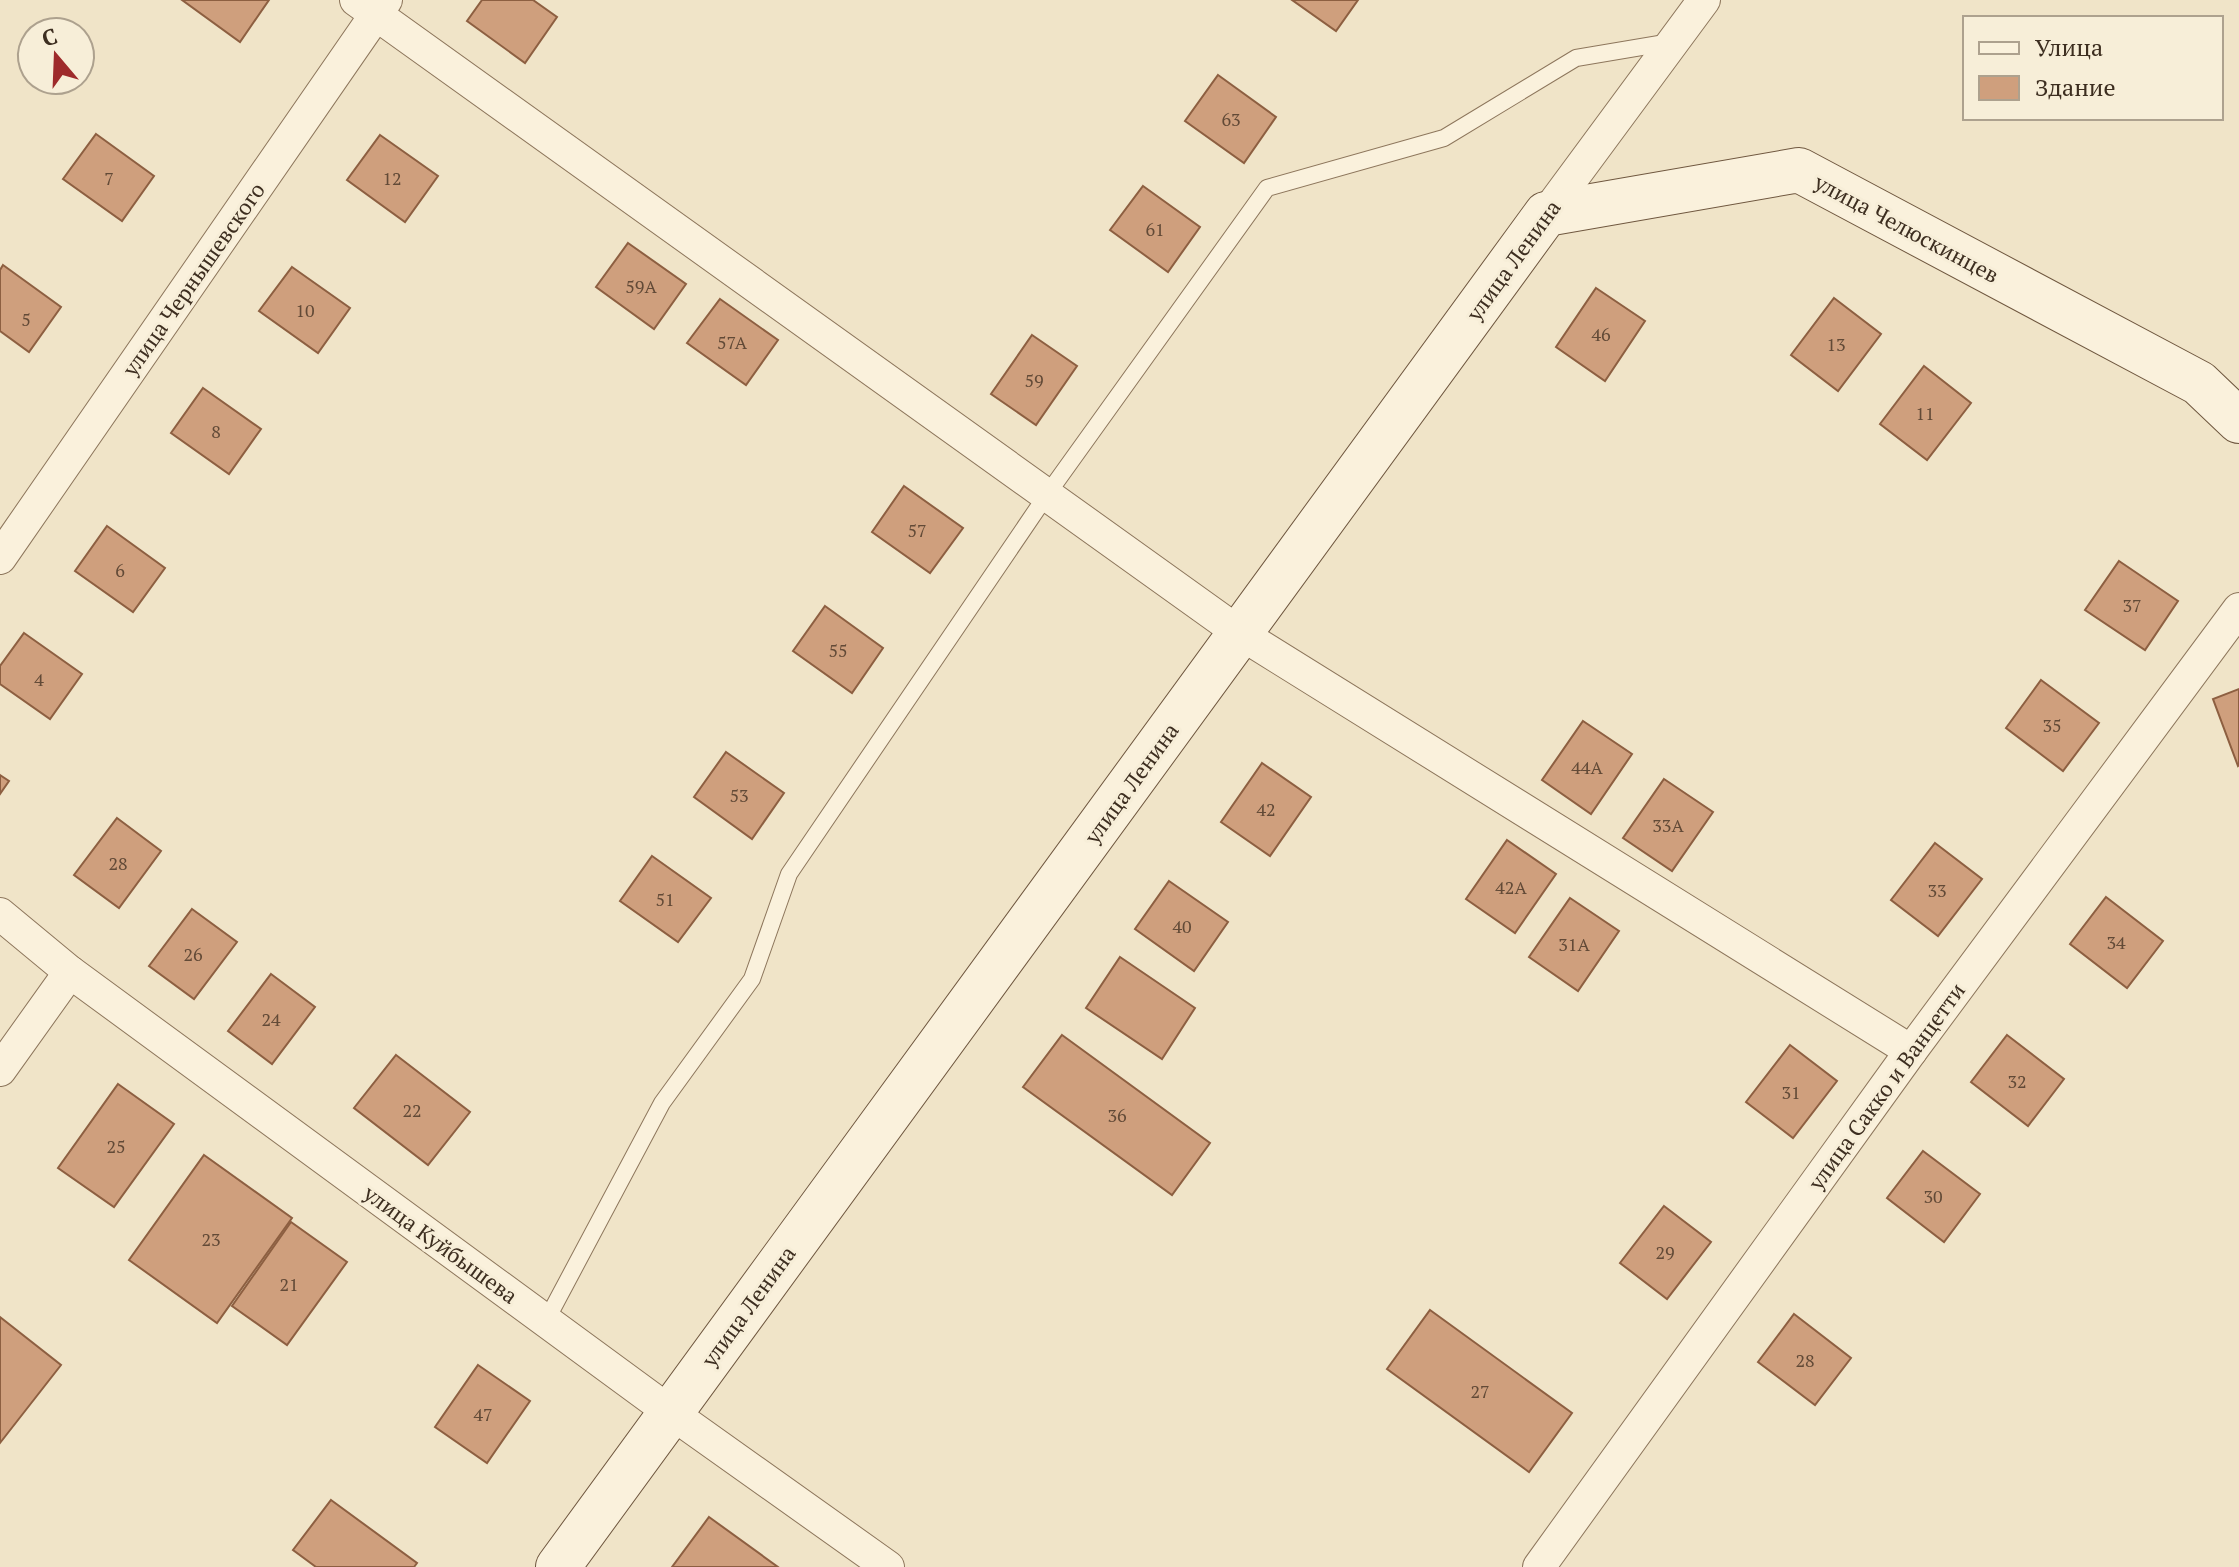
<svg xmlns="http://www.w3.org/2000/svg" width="2239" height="1567" viewBox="0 0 2239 1567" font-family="'PT Serif',serif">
  <rect width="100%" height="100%" fill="#f0e4c8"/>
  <!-- building -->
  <g fill="#cf9f7d" stroke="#8d5f41" stroke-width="2">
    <path d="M182 0H269L240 42Z"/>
    <path d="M482 0H533L557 17 525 63 467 21Z"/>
    <path d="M1292 0H1358L1336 31Z"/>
    <path d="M1218 75 1276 117 1244 163 1185 121Z"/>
    <path d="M96 134 154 176 122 221 63 179Z"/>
    <path d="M380 135 438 176 405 222 347 180Z"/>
    <path d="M1143 186 1200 227 1168 272 1110 230Z"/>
    <path d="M628 243 686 284 654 329 596 287Z"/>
    <path d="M3 265 61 307 29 352 0 331V270Z"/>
    <path d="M292 267 350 308 318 353 259 311Z"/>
    <path d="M1596 288 1645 321 1605 381 1556 347Z"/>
    <path d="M1834 298 1881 334 1838 391 1791 355Z"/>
    <path d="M720 299 778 340 746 385 687 343Z"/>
    <path d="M1032 335 1077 366 1036 425 991 394Z"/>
    <path d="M1924 366 1971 403 1927 460 1880 424Z"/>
    <path d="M203 388 261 429 229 474 171 433Z"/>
    <path d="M904 486 963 528 930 573 872 532Z"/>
    <path d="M107 526 165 568 133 612 75 571Z"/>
    <path d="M2119 561 2178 601 2145 650 2085 610Z"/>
    <path d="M825 606 883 648 852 693 793 651Z"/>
    <path d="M24 633 82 674 50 719 0 684V666Z"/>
    <path d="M2041 680 2099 723 2063 771 2006 728Z"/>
    <path d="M2239 689V765L2238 766 2213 699Z"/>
    <path d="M1583 721 1632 754 1591 814 1542 780Z"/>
    <path d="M726 752 784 793 752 839 694 797Z"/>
    <path d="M1262 763 1311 797 1270 856 1221 822Z"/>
    <path d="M0 775 9 781 0 794Z"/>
    <path d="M1664 779 1713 812 1672 871 1623 838Z"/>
    <path d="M117 818 161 851 119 908 74 875Z"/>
    <path d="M1507 840 1556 874 1515 933 1466 899Z"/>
    <path d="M1935 843 1982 879 1938 936 1891 900Z"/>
    <path d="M652 856 711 898 678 942 620 901Z"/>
    <path d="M1169 881 1228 922 1194 971 1135 929Z"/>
    <path d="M2106 897 2163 941 2127 988 2070 944Z"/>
    <path d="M1570 898 1619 931 1578 991 1529 957Z"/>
    <path d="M192 909 237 942 194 999 149 966Z"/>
    <path d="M1120 957 1195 1008 1162 1059 1086 1008Z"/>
    <path d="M271 974 315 1007 272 1064 228 1031Z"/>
    <path d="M1062 1035 1210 1143 1172 1195 1023 1087Z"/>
    <path d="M2007 1035 2064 1079 2028 1126 1971 1082Z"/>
    <path d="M1790 1045 1837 1081 1793 1138 1746 1102Z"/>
    <path d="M396 1055 470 1112 428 1165 354 1108Z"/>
    <path d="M118 1084 174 1124 114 1207 58 1168Z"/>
    <path d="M1923 1151 1980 1194 1944 1242 1887 1198Z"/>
    <path d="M204 1155 292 1218 217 1323 129 1260Z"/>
    <path d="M1664 1206 1711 1242 1667 1299 1620 1263Z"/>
    <path d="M291 1222 347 1262 287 1345 232 1306Z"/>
    <path d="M1430 1310 1572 1413 1529 1472 1387 1369Z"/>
    <path d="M1794 1314 1851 1358 1815 1405 1758 1362Z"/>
    <path d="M0 1317 61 1365 0 1443Z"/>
    <path d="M478 1365 530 1401 487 1463 435 1427Z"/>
    <path d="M331 1500 417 1563 414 1567H316L293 1550Z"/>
    <path d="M709 1517 778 1567H672Z"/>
  </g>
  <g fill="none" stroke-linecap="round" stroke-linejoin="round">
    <defs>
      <path id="lane" d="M546 1321 662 1103 752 979 789 874 1046 496 1267 188 1444 138 1576 58 1671 42"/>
      <g id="street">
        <path d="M356 0 1241 634 1911 1051"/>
        <path d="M1546 214 1704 0"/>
        <path d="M0 558 386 0"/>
        <path d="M0 914 70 972 670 1412 888 1567"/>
        <path d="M0 1070 70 972"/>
        <path d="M1539 1567 1911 1051 2239 609"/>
      </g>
      <path id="secondary" d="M558 1567 1546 214 1799 170 2199 383 2239 421"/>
    </defs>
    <!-- lane casing -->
    <use href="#lane" stroke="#8d765c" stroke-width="18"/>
    <!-- street casing -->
    <use href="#street" stroke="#8d765c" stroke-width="34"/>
    <!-- secondary casing -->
    <use href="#secondary" stroke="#6f573f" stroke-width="46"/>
    <!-- lane -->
    <use href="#lane" stroke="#faf1dc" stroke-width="16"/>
    <!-- street -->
    <use href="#street" stroke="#faf1dc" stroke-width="32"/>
    <!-- secondary -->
    <use href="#secondary" stroke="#faf1dc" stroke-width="44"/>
  </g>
  <g text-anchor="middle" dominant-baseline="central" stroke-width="6" stroke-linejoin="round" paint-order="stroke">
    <!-- number labels -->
    <g font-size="18" fill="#624a37">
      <text x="1231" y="119">63</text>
      <text x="109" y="178">7</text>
      <text x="392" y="178">12</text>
      <text x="1155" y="229">61</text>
      <text x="641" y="286">59А</text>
      <text x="305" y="310">10</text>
      <text x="26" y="319">5</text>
      <text x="1601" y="334">46</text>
      <text x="732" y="342">57А</text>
      <text x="1836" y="344">13</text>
      <text x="1034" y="380">59</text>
      <text x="1925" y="413">11</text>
      <text x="216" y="431">8</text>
      <text x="917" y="530">57</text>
      <text x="120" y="570">6</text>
      <text x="2132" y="605">37</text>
      <text x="838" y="650">55</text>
      <text x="39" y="679">4</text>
      <text x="2052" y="725">35</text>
      <text x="1587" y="767">44А</text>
      <text x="739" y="795">53</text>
      <text x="1266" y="809">42</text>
      <text x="1668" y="825">33А</text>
      <text x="118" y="863">28</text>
      <text x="1511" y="887">42А</text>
      <text x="1937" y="890">33</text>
      <text x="665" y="899">51</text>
      <text x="1182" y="926">40</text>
      <text x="2116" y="942">34</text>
      <text x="1574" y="944">31А</text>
      <text x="193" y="954">26</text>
      <text x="271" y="1019">24</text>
      <text x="2017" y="1081">32</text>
      <text x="1791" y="1092">31</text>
      <text x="412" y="1110">22</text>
      <text x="1117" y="1115">36</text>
      <text x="116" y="1146">25</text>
      <text x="1933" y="1196">30</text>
      <text x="211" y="1239">23</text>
      <text x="1665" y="1252">29</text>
      <text x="289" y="1284">21</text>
      <text x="1805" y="1360">28</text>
      <text x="1480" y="1391">27</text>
      <text x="483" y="1414">47</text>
    </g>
    <!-- street labels -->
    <g font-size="22" fill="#3d2e20" stroke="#f7eed8">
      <text transform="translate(1907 228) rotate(28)">улица Челюскинцев</text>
      <text transform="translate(1513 260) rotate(-54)">улица Ленина</text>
      <text transform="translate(193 279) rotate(-55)">улица Чернышевского</text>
      <text transform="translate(1131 783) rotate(-54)">улица Ленина</text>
      <text transform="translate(1886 1086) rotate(-54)">улица Сакко и Ванцетти</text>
      <text transform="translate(441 1244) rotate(36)">улица Куйбышева</text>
      <text transform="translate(748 1306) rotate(-54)">улица Ленина</text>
    </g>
  </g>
  <!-- legend -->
  <rect x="1963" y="16" width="260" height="104" fill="#f7eed8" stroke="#ada18e" stroke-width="2"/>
  <rect x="1979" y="42" width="40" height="12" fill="#faf1dc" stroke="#ada18e" stroke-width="2"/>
  <text x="2035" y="56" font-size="24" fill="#3d2e20">Улица</text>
  <rect x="1979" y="76" width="40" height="24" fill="#cf9f7d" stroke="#ada18e" stroke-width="2"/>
  <text x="2035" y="96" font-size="24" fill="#3d2e20">Здание</text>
  <!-- north arrow -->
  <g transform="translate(56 56) rotate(341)"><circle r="38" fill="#f7eed8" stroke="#ada18e" stroke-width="2"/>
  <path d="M0-6L14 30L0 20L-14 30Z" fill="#9e2a2b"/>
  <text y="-12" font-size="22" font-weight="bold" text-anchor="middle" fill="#3d2e20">С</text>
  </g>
</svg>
